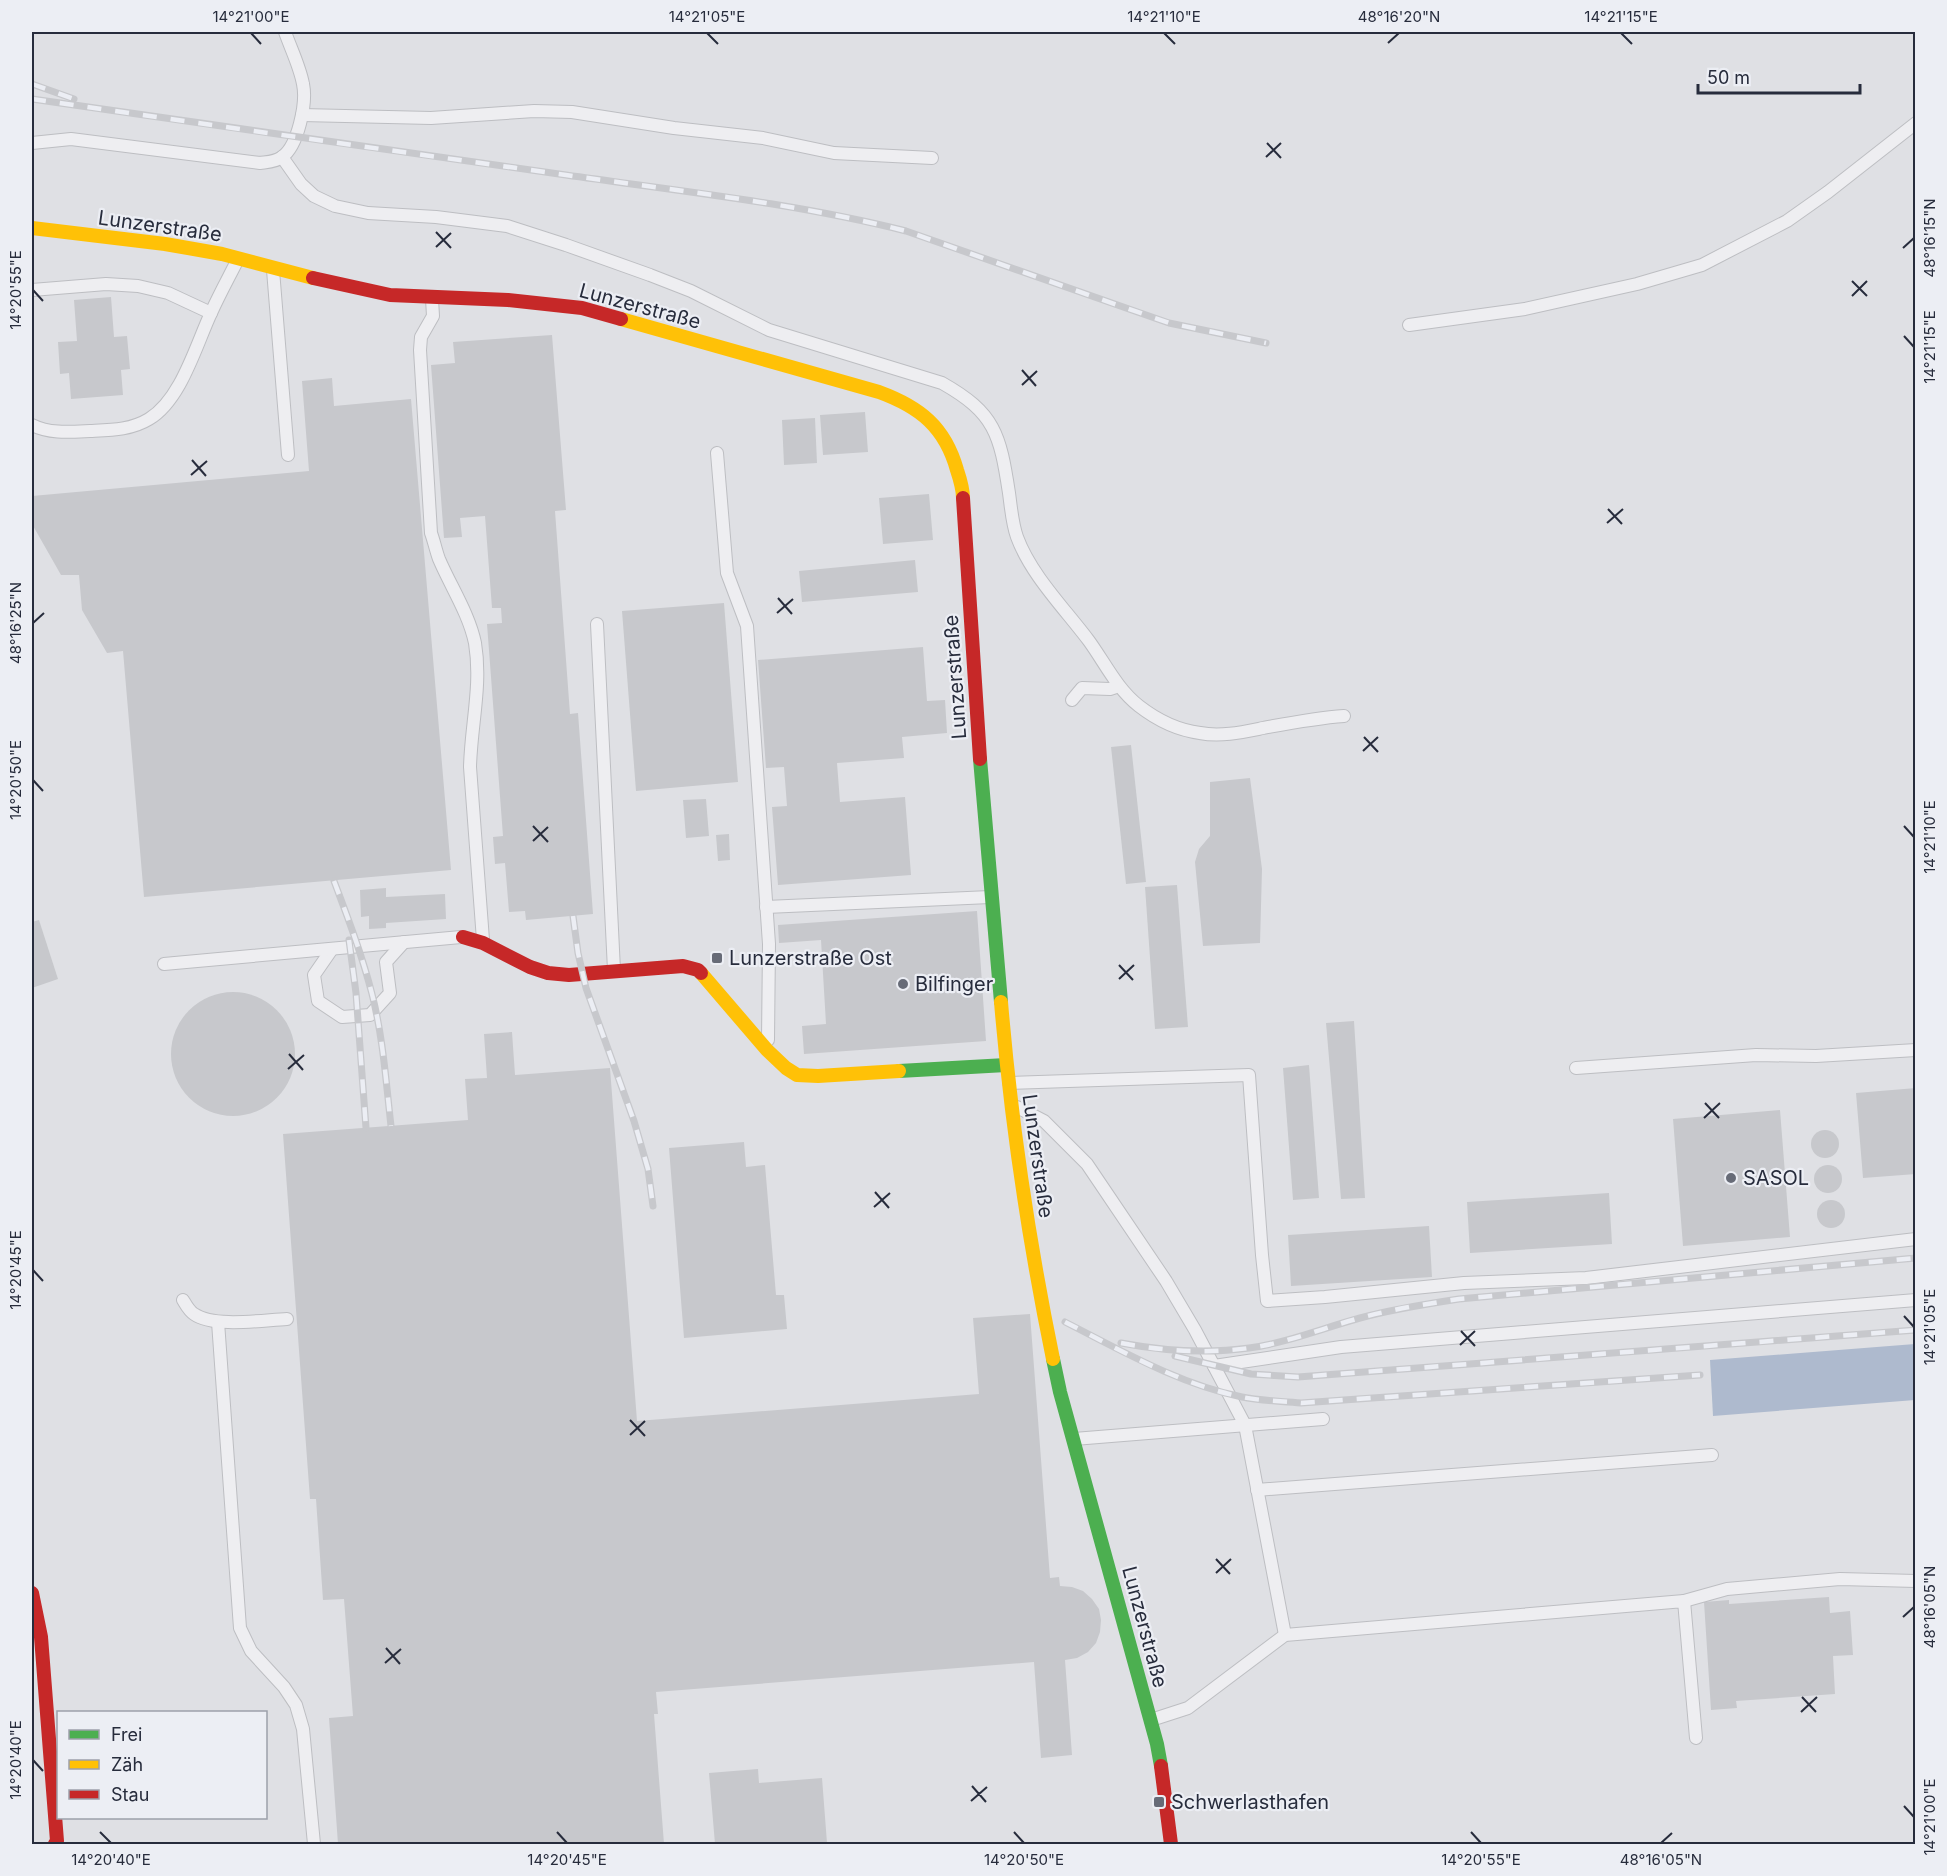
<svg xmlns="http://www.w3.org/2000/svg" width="1947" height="1876" viewBox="0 0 1947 1876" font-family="Inter,sans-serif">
  <rect width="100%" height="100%" fill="#dfe0e4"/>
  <!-- water -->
  <path fill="#aebace" d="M1915 1344V1400L1713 1416 1710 1360Z"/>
  <!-- building -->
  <g fill="#c7c8cc">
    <path d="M111 297 114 337 127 336 130 369 121 370 123 395 71 399 69 373 60 374 58 342 77 341 74 300Z"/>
    <path d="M552 335 566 510 555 511 570 714 578 713 593 914 526 920 525 911 509 912 505 863 495 864 493 837 503 836 487 624 502 623 501 608H492L485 516 460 518 462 537 444 538 431 365 455 363 453 342Z"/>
    <path d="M332 378 334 406 411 399 451 870 144 897 123 651 107 653 82 610 79 575H61L32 524V496L309 471 302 381Z"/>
    <path d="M865 412 868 452 823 455 820 415Z"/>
    <path d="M815 418 817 463 784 465 782 420Z"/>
    <path d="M929 494 933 540 883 544 879 498Z"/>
    <path d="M915 560 918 592 802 602 799 571Z"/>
    <path d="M724 603 738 782 636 791 622 611Z"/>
    <path d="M923 647 927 701 945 700 947 733 902 737 904 758 837 763 840 802 905 797 911 875 778 885 772 807 787 806 784 767 766 768 758 660Z"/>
    <path d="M1131 745 1146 882 1126 884 1111 747Z"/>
    <path d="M1250 778 1262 869 1260 943 1203 946 1195 862 1199 849 1210 836V782Z"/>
    <path d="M706 799 709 836 686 838 683 800Z"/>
    <path d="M729 834 730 860 718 861 716 835Z"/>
    <path d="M1177 885 1188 1027 1155 1029 1145 887Z"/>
    <path d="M386 888V897L445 894 446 919 386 923V928L369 929V916L361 917 360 890Z"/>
    <path d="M977 911 986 1041 804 1054 802 1026 826 1024 821 940 779 943 778 925Z"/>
    <path d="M39 920 58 979 32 988V922Z"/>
    <circle cx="233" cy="1054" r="62"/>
    <path d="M1354 1021 1365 1198 1341 1199 1326 1023Z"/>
    <path d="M512 1032 515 1075 610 1068 637 1421 979 1394 973 1318 1030 1314 1050 1578 1059 1577 1060 1586 1072 1587 1083 1591 1092 1599 1099 1609 1101 1620 1100 1632 1096 1643 1088 1652 1077 1658 1065 1660 1072 1755 1041 1758 1034 1662 656 1692 658 1714H654L664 1844H338L329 1718 353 1716 344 1599 323 1600 316 1499H310L283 1134 468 1120 465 1079 487 1078 484 1034Z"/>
    <path d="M1309 1065 1319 1198 1293 1200 1283 1068Z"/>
    <path d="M1916 1088V1174L1863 1178 1856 1093Z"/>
    <path d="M1780 1110 1790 1237 1683 1246 1673 1119Z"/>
    <circle cx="1825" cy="1144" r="14"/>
    <path d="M744 1142 746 1167 765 1165 776 1295H784L787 1329 684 1338 669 1148Z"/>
    <circle cx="1828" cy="1179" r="14"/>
    <path d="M1609 1193 1612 1244 1470 1253 1467 1202Z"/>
    <circle cx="1831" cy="1214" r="14"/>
    <path d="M1429 1226 1432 1277 1291 1286 1288 1235Z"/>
    <path d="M1829 1597 1830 1613 1850 1611 1853 1655 1833 1656 1835 1694 1736 1701 1737 1708 1711 1710 1704 1602 1729 1600V1604Z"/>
    <path d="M758 1769 759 1783 822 1778 827 1843 715 1844 709 1773Z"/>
  </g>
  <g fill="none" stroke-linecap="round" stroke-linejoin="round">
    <defs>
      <g id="lane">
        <path d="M302 115 431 118 534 111 572 112 674 128 763 138 834 153 932 158"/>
        <path d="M32 143 71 139 260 163C267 162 276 162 282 157 298 146 307 103 303 84 300 67 291 49 285 32"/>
        <path d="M282 157 301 184 314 196 335 206 368 213 436 217 507 226 566 245 650 275 691 291 769 330 942 383C995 413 1000 434 1009 493 1011 507 1012 523 1017 537 1031 575 1065 609 1089 641 1105 663 1117 689 1139 706 1157 720 1177 730 1200 733 1221 737 1243 732 1263 728 1290 723 1316 718 1344 716"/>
        <path d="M273 270 288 455"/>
        <path d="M32 290 106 284 138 286 168 293 211 313"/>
        <path d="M432 299 433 316 421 337 420 350 431 533C434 541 436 551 439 559 451 587 469 614 475 643 482 685 471 725 470 767L483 940"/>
        <path d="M1409 325 1525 309 1637 284 1702 265 1787 221 1828 192 1916 123"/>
        <path d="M32 425C50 434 70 432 90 431 111 430 131 430 149 419 181 400 196 345 211 313 219 295 229 277 238 259"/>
        <path d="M717 453 727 573 747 626 769 944 768 1040"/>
        <path d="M597 624 614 970"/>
        <path d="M1072 700 1082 688 1110 689 1119 686"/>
        <path d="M766 907 990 897"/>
        <path d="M332 949 314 975 318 1001 342 1017 370 1015 390 993 386 962 404 942"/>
        <path d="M164 964 461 937"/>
        <path d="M1576 1068 1756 1055 1816 1056 1916 1050"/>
        <path d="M1009 1083 1249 1075 1262 1255 1267 1301 1325 1297 1464 1283 1586 1278 1916 1239"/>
        <path d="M1017 1107 1044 1121 1087 1164 1166 1281 1195 1330 1245 1425 1285 1635"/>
        <path d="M183 1300C186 1305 189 1311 194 1314 214 1328 263 1320 287 1319"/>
        <path d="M218 1322 240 1628 251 1651 284 1687 296 1705 303 1729 314 1844"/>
        <path d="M1214 1366 1341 1347 1916 1300"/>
        <path d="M1074 1439 1323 1419"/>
        <path d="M1257 1490 1712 1455"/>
        <path d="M1684 1601 1727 1589 1840 1579 1916 1581"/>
        <path d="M1151 1720 1188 1708 1285 1635 1684 1601 1696 1738"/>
      </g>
    </defs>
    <!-- lane casing -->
    <use href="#lane" stroke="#bdbec2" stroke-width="14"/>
    <!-- lane -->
    <use href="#lane" stroke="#eeeef1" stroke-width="12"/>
    <!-- fast -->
    <g stroke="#4caf50" stroke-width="14">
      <path d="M980 759 1001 1002"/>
      <path d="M899 1071 1006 1065"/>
      <path d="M1053 1359 1060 1392 1157 1744 1161 1766"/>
    </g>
    <!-- slow -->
    <g stroke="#ffc107" stroke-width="14">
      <path d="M32 228 165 244 222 254 313 278"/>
      <path d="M621 319 879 392C920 407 945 427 957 470 960 479 963 488 963 498"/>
      <path d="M701 973 767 1050 786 1068 797 1075 818 1076 899 1071"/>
      <path d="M1001 1002C1011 1122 1029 1242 1053 1359"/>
    </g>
    <!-- jam -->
    <g stroke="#c62828" stroke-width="14">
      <path d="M313 278 390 295 508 300 582 308 621 319"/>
      <path d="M963 498 980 759"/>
      <path d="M463 937 483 943 530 967 548 973 569 975 683 966 698 970 701 973"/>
      <path d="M32 1593 41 1637 57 1841 55 1844"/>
      <path d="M1161 1766 1171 1844"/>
    </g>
    <defs>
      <g id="rail">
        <path d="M32 84 74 99"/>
        <path d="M32 99C210 125 388 150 566 175 679 191 795 203 906 231L1169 323 1266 343"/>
        <path d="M334 881C348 918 362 955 372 994 383 1037 386 1082 391 1126"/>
        <path d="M573 916 578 953 586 988 634 1121 648 1169 653 1206"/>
        <path d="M349 940 356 993 366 1128"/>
        <path d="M1065 1322C1122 1351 1179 1384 1242 1397 1261 1401 1282 1401 1301 1403L1700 1375"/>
        <path d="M1121 1343C1164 1351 1206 1354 1249 1348 1287 1343 1323 1328 1360 1318 1393 1309 1426 1304 1459 1299L1916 1258"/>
        <path d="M1175 1356 1251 1374 1298 1377 1916 1330"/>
      </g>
    </defs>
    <!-- rail casing -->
    <use href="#rail" stroke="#c7c8cc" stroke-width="7"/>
    <!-- rail -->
    <use href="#rail" stroke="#eceef4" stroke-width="4.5" stroke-dasharray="14" stroke-linecap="butt"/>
  </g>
  <!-- ticks -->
  <path fill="none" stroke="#272c3c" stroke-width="2" d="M251 33 261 44M707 33 718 44M1164 33 1175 44M1621 33 1632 44M1388 43 1399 33M1267 143 1281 158M1266 157 1281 143M436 232 451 248M436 247 451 233M1903 248 1914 238M1852 281 1867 296M33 290 43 301M1852 296 1867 281M1904 336 1914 347M1022 370 1036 386M1022 385 1037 371M192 460 206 476M191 475 207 461M1608 509 1622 524M1607 523 1623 509M778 598 792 614M777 613 793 599M33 623 44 613M1364 737 1378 752M1363 751 1378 737M33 780 43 791M533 826 548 842M1904 826 1914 837M533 841 548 827M1119 965 1133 980M1119 979 1134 965M289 1054 303 1070M288 1069 304 1055M1705 1103 1719 1118M1704 1118 1720 1103M875 1192 889 1208M874 1207 890 1193M33 1270 43 1281M1904 1316 1914 1327M1461 1331 1475 1346M1460 1345 1475 1331M630 1420 645 1436M630 1435 645 1421M1216 1559 1230 1574M1216 1573 1231 1559M1903 1617 1914 1607M386 1648 400 1664M385 1663 401 1649M1802 1697 1816 1712M1801 1712 1817 1697M33 1760 43 1771M972 1786 986 1802M971 1801 987 1787M1904 1806 1914 1817M100 1832 111 1843M557 1832 567 1843M1014 1832 1024 1843M1471 1832 1481 1843M1661 1843 1672 1833"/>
  <!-- markers -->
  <g fill="#676b77" stroke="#eceef4" stroke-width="2">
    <rect x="711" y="952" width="12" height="12" rx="3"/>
    <circle cx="903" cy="984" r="6"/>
    <circle cx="1731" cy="1178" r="6"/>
    <rect x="1153" y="1796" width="12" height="12" rx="3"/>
  </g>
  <g text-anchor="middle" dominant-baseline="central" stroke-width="4.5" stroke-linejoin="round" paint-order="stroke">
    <!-- street labels -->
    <g font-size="20" fill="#272c3c" stroke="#eceef4">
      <text transform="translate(160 226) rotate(8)">Lunzerstraße</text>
      <text transform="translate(640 306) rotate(15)">Lunzerstraße</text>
      <text transform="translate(955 677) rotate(-94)">Lunzerstraße</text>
      <text transform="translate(1038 1156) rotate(82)">Lunzerstraße</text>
      <text transform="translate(1145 1627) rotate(75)">Lunzerstraße</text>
    </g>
    <!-- poi labels -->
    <g font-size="20" fill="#272c3c" stroke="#eceef4" text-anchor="start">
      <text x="729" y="958">Lunzerstraße Ost</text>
      <text x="915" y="984">Bilfinger</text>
      <text x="1743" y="1178">SASOL</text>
      <text x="1171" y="1802">Schwerlasthafen</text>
    </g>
  </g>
  <!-- border -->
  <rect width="1947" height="1876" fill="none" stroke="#eceef4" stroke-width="66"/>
  <!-- legend -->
  <rect x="57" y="1711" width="210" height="108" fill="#eceef4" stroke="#9da0aa" stroke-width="1.5"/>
  <rect x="69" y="1730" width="30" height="9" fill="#4caf50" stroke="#9da0aa" stroke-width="1.5"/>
  <text x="111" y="1741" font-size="18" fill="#272c3c">Frei</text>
  <rect x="69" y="1760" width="30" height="9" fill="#ffc107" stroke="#9da0aa" stroke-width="1.5"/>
  <text x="111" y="1771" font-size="18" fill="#272c3c">Zäh</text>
  <rect x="69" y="1790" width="30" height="9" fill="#c62828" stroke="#9da0aa" stroke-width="1.5"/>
  <text x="111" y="1801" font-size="18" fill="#272c3c">Stau</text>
  <!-- scale -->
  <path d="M1698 84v9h162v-9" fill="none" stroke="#272c3c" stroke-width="3"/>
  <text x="1707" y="84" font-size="18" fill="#272c3c" stroke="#eceef4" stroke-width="4.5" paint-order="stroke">50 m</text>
  <rect x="33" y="33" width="1881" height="1810" fill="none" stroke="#272c3c" stroke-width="2"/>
  <g font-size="15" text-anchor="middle" fill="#272c3c">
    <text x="251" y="22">14°21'00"E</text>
    <text x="707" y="22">14°21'05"E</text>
    <text x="1164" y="22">14°21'10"E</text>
    <text x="1399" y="22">48°16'20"N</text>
    <text x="1621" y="22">14°21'15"E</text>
    <text transform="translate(1930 238) rotate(-90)" y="5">48°16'15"N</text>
    <text transform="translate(16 290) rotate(-90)" y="5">14°20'55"E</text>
    <text transform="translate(1930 347) rotate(-90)" y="5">14°21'15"E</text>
    <text transform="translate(16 623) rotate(-90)" y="5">48°16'25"N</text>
    <text transform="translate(16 780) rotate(-90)" y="5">14°20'50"E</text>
    <text transform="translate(1930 837) rotate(-90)" y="5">14°21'10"E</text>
    <text transform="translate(16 1270) rotate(-90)" y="5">14°20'45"E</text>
    <text transform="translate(1930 1327) rotate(-90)" y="5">14°21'05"E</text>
    <text transform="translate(1930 1607) rotate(-90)" y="5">48°16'05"N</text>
    <text transform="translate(16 1760) rotate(-90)" y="5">14°20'40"E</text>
    <text transform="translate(1930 1817) rotate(-90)" y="5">14°21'00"E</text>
    <text x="111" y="1865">14°20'40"E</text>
    <text x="567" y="1865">14°20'45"E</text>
    <text x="1024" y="1865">14°20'50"E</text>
    <text x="1481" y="1865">14°20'55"E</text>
    <text x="1661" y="1865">48°16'05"N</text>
  </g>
</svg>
